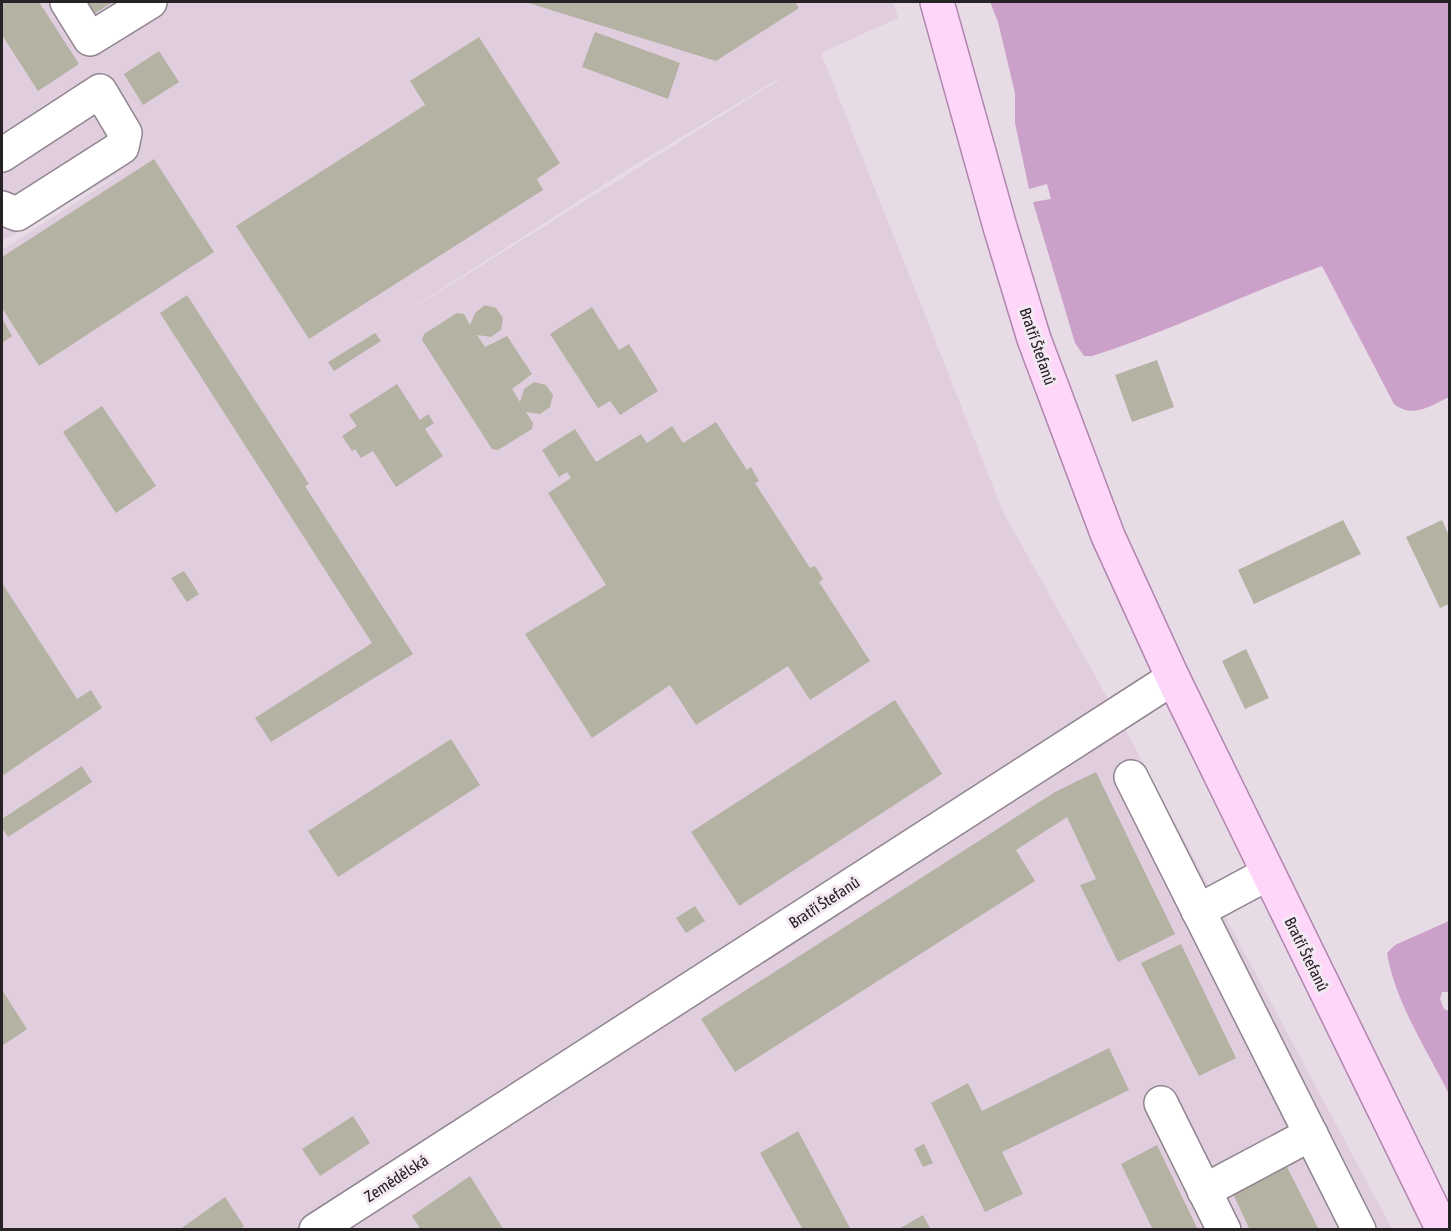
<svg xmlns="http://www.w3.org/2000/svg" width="1451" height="1231" viewBox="0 0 1451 1231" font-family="'Asap Condensed',sans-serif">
  <rect width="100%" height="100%" fill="#e7dbe6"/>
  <!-- built -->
  <path fill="#e0cede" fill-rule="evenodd" d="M2 2H893L898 18 821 53 1004 514 1126 731 1392 1229H2V250L139 162 2 241ZM778 79 779 80 375 332 628 169Z"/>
  <!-- grass -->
  <g fill="#cba0c9">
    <path d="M990 2H1449V397C1430 406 1413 419 1394 404L1322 266C1244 294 1170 331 1092 356H1084L1075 343 1033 202 1051 199 1047 184 1029 189 1015 123V93L998 22Z"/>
    <path d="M1449 921V992H1442L1440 999 1444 1009 1449 1011V1094C1427 1050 1395 1002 1387 953L1395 945Z"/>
  </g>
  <!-- building -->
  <g fill="#b3b2a3">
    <path d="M2 2H39L79 64 38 91 2 35Z"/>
    <path d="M86 2H113L94 14Z"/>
    <path d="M525 2H795L799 8 716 61Z"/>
    <path d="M595 32 680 63 668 99 582 67Z"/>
    <path d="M479 37 560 163 537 179 543 190 309 339 236 226 425 105 410 81Z"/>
    <path d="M159 51 179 82 143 105 124 74Z"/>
    <path d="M154 159 214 252 39 366 2 308V257Z"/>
    <path d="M187 295 309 484 305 486 413 654 271 742 255 718 372 643 160 313Z"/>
    <path d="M485 305 496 308 503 318 501 330 491 337 477 335 485 347 507 336 532 374 512 389 520 402 524 389 534 382 546 385 553 395 550 407 540 414 526 412 533 423 532 429 498 450 492 449 422 340 424 334 457 313 464 314 470 325 475 313Z"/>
    <path d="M592 307 619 350 629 344 658 391 620 415 610 401 598 408 550 334Z"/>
    <path d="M2 318 12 336 2 343Z"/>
    <path d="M375 333 381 341 334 371 328 362Z"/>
    <path d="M1157 360 1174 407 1132 422 1115 375Z"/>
    <path d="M397 384 420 420 428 414 434 423 425 429 443 456 396 487 373 451 361 458 355 449 352 451 342 436 357 426 349 415Z"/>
    <path d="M102 406 156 486 116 513 63 432Z"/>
    <path d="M716 422 747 470 751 467 759 481 755 483 810 568 815 566 823 579 819 582 870 661 810 700 788 666 696 725 670 685 592 738 525 634 606 585 548 493 571 478 567 472 559 477 542 450 575 429 596 462 641 434 647 443 672 426 683 443Z"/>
    <path d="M1343 520 1361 554 1254 604 1238 570Z"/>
    <path d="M1442 520 1449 536V604L1440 608 1406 537Z"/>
    <path d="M184 571 199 594 187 602 171 578Z"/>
    <path d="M2 583 77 699 91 690 102 708 2 776Z"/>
    <path d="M1246 649 1269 698 1245 709 1222 661Z"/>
    <path d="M895 700 942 774 739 906 691 832Z"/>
    <path d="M451 739 480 785 338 877 308 831Z"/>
    <path d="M82 766 92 782 8 837 2 828V819Z"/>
    <path d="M1096 772 1175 934 1118 962 1080 885 1096 879 1067 817 1016 850 1035 881 735 1072 701 1019 1055 792Z"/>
    <path d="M695 906 705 921 686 933 676 918Z"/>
    <path d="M1181 944 1236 1058 1199 1076 1141 963Z"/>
    <path d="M2 990 27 1029 2 1046Z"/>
    <path d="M1109 1048 1129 1090 1002 1152 1023 1194 985 1212 931 1103 968 1083 982 1111Z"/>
    <path d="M353 1116 370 1143 320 1176 302 1149Z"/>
    <path d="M798 1131 851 1230H803L760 1153Z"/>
    <path d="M924 1144 933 1163 923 1167 914 1149Z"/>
    <path d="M1157 1145 1198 1230H1153L1121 1164Z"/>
    <path d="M1287 1167 1319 1230H1250L1233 1194Z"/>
    <path d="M470 1176 504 1230H421L412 1216Z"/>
    <path d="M225 1197 244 1226 239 1230H179Z"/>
    <path d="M923 1215 931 1230H897Z"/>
  </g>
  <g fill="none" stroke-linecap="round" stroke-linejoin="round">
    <defs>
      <g id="minor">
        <path d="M67 2 90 39 150 2"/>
        <path d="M2 155 100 91 125 133 122 147 17 214 2 208"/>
        <path d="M1131 777 1359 1230"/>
        <path d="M1198 911 1267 874"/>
        <path d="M1161 1103 1224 1230"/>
        <path d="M1204 1191 1311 1134"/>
        <path d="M316 1230 1173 678"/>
      </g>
      <path id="major" d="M937 2 1000 227 1034 339 1108 536 1173 678 1443 1230"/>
    </defs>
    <!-- minor casing -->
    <use href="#minor" stroke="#90858f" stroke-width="36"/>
    <!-- major casing -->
    <use href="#major" stroke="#b085ae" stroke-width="36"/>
    <!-- minor -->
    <use href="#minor" stroke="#fff" stroke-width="33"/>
    <!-- major -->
    <use href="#major" stroke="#fdd6fa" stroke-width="33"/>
  </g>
  <g text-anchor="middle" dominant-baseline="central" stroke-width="6" stroke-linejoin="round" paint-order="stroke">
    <!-- street labels -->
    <g font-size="16" fill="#262226" stroke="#f4e8f3">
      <text transform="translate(1038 346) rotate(71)">Bratří Štefanů</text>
      <text transform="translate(824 902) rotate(-33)">Bratří Štefanů</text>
      <text transform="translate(1307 954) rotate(64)">Bratří Štefanů</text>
      <text transform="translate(396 1178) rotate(-33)">Zemědělská</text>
    </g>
  </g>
  <!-- border -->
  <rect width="1451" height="1231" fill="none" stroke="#262226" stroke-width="6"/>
</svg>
